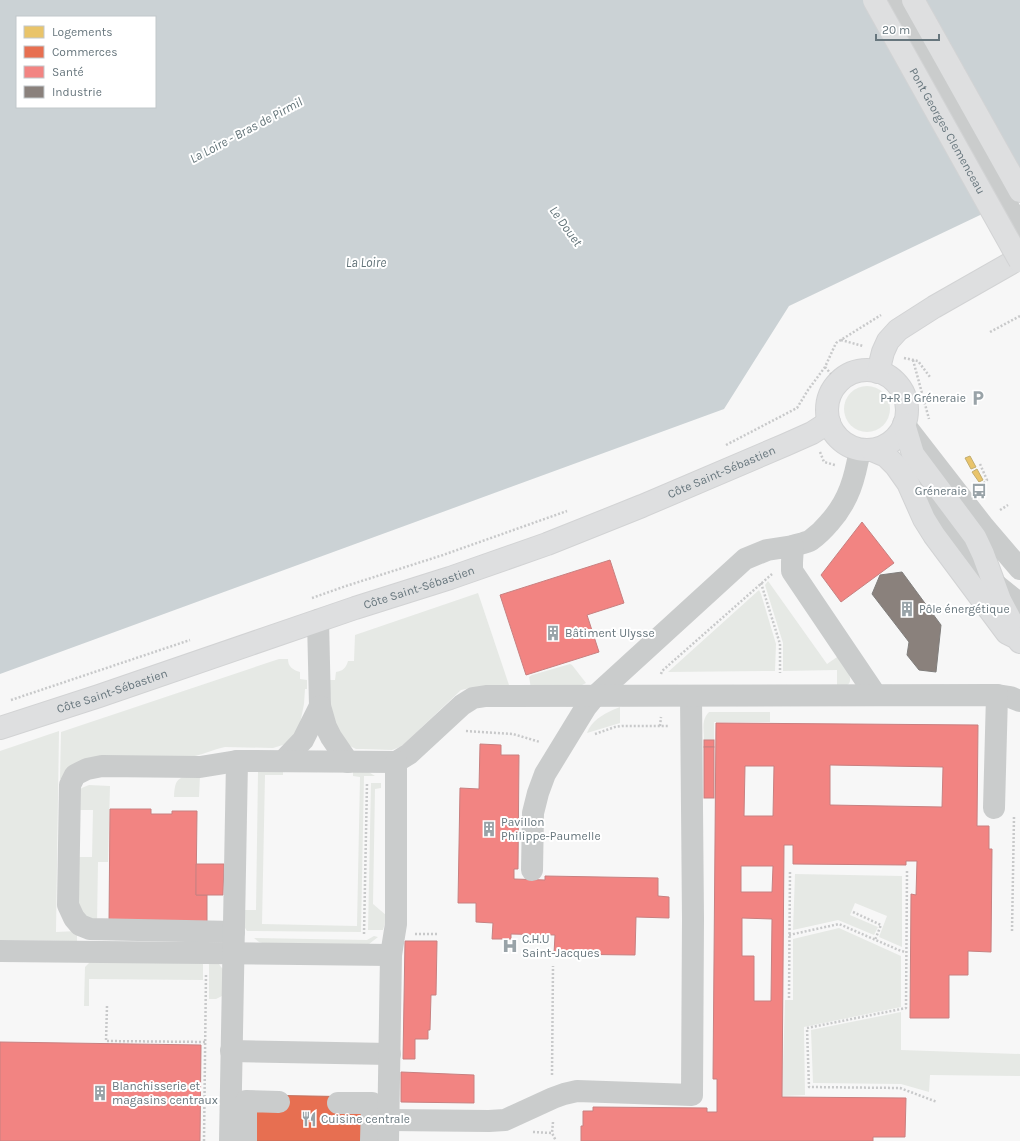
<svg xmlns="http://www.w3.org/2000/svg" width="1020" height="1141" viewBox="0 0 1020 1141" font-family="Karla,sans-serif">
  <rect width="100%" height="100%" fill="#f7f7f7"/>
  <!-- green -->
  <g fill="#e6e9e5">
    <circle cx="867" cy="409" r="23"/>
    <path d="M768 581 827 664 840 655C843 661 856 681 847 685 844 686 840 686 837 686V670L783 671V643L765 585Z"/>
    <path d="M759 590 761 594 776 644 775 671 668 672Z"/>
    <path d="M478 593 510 688H470L461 690 404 744 400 747 392 750 363 749H356L348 745 332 718 329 680H335L336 672C343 671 346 668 348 661H354L355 635Z"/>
    <path d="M279 659H288C288 667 293 670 300 672V679L307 680V689H305L304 704 300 724 297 732 286 744 273 748 225 747C214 749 205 754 195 756L65 779H60L61 732Z"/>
    <path d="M570 664 572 665 586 683 580 686 531 688 529 677 532 675Z"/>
    <path d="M620 707V723L587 733C592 719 607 712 620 707Z"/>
    <path d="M709 712H770V722H714V740H704C704 730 701 720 709 712Z"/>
    <path d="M59 731 56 932 77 931V941L0 940V751Z"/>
    <path d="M283 768V775H265L262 924 357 926 360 777 353 776V769L367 771 375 776H364L361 932 247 931 243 925 241 910H256L258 772 264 769Z"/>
    <path d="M200 776 199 797H174C175 775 180 777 200 776Z"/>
    <path d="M371 783H381V788L375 789 373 904 387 916 383 930H368Z"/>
    <path d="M89 785 110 786 108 862H98L97 923H92L76 906V857H92L93 810H78L80 789 84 787Z"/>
    <path d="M795 874 902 876V947L879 937 887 916 855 903 850 915 878 927 874 935 838 920 793 930Z"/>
    <path d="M839 928 901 956V1007L804 1027 805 1095 782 1096 785 1000H793V939Z"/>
    <path d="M374 936 378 937 369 944H266L259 942 254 938 367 940Z"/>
    <path d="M90 962 203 963V980L89 979V1006H84L85 967Z"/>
    <path d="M209 963 219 964 224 971 222 996 216 999H209Z"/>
    <path d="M901 1012V1050L1020 1054V1076L930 1075 929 1092 901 1084 813 1083 811 1030Z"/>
  </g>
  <!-- water -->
  <path fill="#cbd2d5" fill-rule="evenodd" d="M0 0H1020V196L789 306 724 409 0 674ZM17 17H155V107H17Z"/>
  <!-- homes -->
  <g fill="#e9c46a" stroke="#c2ad70">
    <path d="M970 456 976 467 971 469 965 458Z"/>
    <path d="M977 469 983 480 979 482 972 472Z"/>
  </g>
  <!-- shops -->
  <path fill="#e76f51" stroke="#c1715e" d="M253 1095 366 1097 365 1141H252Z"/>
  <!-- health -->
  <g fill="#f28482" stroke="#c88080" fill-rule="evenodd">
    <path d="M862 522 894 563 841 602 821 575Z"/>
    <path d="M610 560 624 603 587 615 599 652 526 675 500 595Z"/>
    <path d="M716 723 978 725 977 826H989V849H992L991 952 968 951V975H949V1018H910L911 894 916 895 917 861H906V865L793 864V845H784L782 1097 906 1098 905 1137H873V1141H581V1126H583V1111H593V1107L707 1108V1112H717V1079H713ZM830 765 943 767 942 807 830 805ZM745 766H774L773 816H744ZM741 866H773L772 892H741ZM742 918 772 919 771 1001H754V956H742Z"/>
    <rect x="704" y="740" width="10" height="7"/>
    <path d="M480 744 501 745V755H519L518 869H514V879L545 880V876L658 878V896L669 897V918L636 917 635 955 554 954 555 935 511 934V939H492L493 923 476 922V903H458L460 788 479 789Z"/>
    <rect x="704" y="747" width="10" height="51"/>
    <path d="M110 809H151V814H172V811H197L196 895H207V925L109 924Z"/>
    <path d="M196 864H224L223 895H196Z"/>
    <path d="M405 941H437L436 995H431L430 1030H428V1039H415V1059H403Z"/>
    <path d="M0 1042 201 1045 200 1141H0Z"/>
    <path d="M401 1072 474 1075V1103L401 1102Z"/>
  </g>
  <!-- industry -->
  <path fill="#8a817c" stroke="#807e7c" d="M902 572 941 625 936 672 919 670 907 655 909 642 872 594 880 575Z"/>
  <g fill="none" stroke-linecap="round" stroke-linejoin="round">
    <defs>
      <g id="major">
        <path d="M913 0 1020 191"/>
        <circle cx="867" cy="410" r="40"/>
        <path d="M878 372 883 352 888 341 898 330 934 307 1020 258"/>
        <path d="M904 424 913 454 975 537 983 554 1000 600 1011 621"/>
        <path d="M872 450 886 456 896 466 908 483 924 519 934 535 1007 633 1017 638 1020 642"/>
        <path id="s1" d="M0 728 99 696 355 608 450 578 547 544 642 506 785 445 812 433 829 422"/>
      </g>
    </defs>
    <!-- major casing -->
    <use href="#major" stroke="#d2d3d4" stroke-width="24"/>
    <!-- path -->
    <g stroke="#c8c9ca" stroke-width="2.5" stroke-dasharray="2 2" stroke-linecap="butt">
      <path d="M990 332 1020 316"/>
      <path d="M841 340 863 346"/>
      <path d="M904 358 918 361 930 377"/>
      <path d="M913 360 929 419"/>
      <path d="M825 367 838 382"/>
      <path d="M726 445 797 408 808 390 825 367 836 343 881 315"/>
      <path d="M820 452 824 462 835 465"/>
      <path d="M980 464 987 480 980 487"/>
      <path d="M1000 510 1008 505"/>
      <path d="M761 583 780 644V673"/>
      <path d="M312 598 346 586 443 555 567 511"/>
      <path d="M661 674 662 671 772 574"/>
      <path d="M11 700 190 640"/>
      <path d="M660 726 661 717"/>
      <path d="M466 731 513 734 540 742"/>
      <path d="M595 734 615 727 622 726H669"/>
      <path d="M907 871 906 1008 807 1028 809 1087 900 1088 937 1102"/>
      <path d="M853 912 881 925 875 940"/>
      <path d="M1012 931 1014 817"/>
      <path d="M364 934 367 783"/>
      <path d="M415 934H437"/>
      <path d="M789 935 839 924 901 951 906 952"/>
      <path d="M789 998 790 871"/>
      <path d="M107 1006 106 1041 206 1042"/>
      <path d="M552 1075 553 966"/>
      <path d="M553 1122 552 1133 556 1141"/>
      <path d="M533 1132 552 1133"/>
      <path d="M204 1141 206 973"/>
    </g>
    <!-- minor -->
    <g stroke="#cacccc" stroke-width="22">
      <path d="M894 0 1020 228"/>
      <path d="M904 424 984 527 1020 569"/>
      <path d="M908 483 926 497 973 559 994 583 1020 604"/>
      <path d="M793 546C799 544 806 543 811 540 818 535 824 529 829 523 849 501 855 478 860 449"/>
      <path d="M318 620 320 706 326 727 331 737 348 762"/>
      <path d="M997 695 1010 697 1020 701"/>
      <path d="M283 761 303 740 320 706"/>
      <path d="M532 870 533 813 538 793 545 774 586 707 595 696 745 559 767 550 793 546 792 562V571L875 694"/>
      <path d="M234 932 90 929 80 925 74 918 68 905 70 785 75 775 87 769 102 766 200 767 237 761"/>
      <path d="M0 951 391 955"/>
      <path d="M231 1051 390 1054"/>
      <path d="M338 1103H372L371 1141"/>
      <path d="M389 1120 489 1121 505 1120 553 1098 564 1094 577 1091 692 1095 693 919 691 696"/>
      <path d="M230 1141 237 761 396 762 409 754 462 705 473 698 486 696 997 695 994 808"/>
      <path d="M246 1141V1101L279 1102"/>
      <path d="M388 1141 391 955 396 924V762"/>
    </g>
    <!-- major -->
    <use href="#major" stroke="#dedfe0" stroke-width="22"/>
    <defs>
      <g id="major-bridge">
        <path id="s2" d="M874 0 1020 261"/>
      </g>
    </defs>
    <!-- major-bridge casing -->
    <use href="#major-bridge" stroke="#d2d3d4" stroke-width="24" stroke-linecap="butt"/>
    <!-- major-bridge -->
    <use href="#major-bridge" stroke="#dedfe0" stroke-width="22"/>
  </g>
  <!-- icons -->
  <defs>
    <symbol id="parking-bare" viewBox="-9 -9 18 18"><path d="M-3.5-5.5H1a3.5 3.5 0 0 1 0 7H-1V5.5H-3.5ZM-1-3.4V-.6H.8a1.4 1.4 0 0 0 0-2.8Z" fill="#99a3a8" stroke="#fff" stroke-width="2.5" paint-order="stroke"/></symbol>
    <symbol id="bus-bare" viewBox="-9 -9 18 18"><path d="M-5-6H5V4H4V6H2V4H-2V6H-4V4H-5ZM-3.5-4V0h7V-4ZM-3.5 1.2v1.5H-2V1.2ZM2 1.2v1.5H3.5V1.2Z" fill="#99a3a8" stroke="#fff" stroke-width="2.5" paint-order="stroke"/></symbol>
    <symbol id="building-bare" viewBox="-9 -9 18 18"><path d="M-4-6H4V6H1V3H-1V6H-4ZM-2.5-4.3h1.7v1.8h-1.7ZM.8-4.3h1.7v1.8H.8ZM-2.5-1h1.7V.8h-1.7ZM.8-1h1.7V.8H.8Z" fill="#99a3a8" stroke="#fff" stroke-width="2.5" paint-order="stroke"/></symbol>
    <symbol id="hospital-bare" viewBox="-9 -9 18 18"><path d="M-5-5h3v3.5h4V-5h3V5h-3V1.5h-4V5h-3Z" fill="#99a3a8" stroke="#fff" stroke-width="2.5" paint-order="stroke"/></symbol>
    <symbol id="restaurant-bare" viewBox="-9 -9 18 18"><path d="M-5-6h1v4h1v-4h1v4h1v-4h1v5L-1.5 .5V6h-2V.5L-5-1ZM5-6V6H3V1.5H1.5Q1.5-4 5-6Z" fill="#99a3a8" stroke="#fff" stroke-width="2.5" paint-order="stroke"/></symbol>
  </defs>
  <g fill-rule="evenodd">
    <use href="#parking-bare" x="967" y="387" width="22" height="22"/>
    <use href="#bus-bare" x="968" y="480" width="22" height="22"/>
    <use href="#building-bare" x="896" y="598" width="22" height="22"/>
    <use href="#building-bare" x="542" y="622" width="22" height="22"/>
    <use href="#building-bare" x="478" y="818" width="22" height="22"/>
    <use href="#hospital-bare" x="499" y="935" width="22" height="22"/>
    <use href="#building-bare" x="89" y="1082" width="22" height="22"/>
    <use href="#restaurant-bare" x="298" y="1108" width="22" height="22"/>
  </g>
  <g text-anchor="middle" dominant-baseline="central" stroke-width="4" stroke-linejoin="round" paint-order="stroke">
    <!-- street labels -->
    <g font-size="12" fill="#67767d" stroke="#fff">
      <text stroke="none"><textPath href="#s2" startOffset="150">Pont Georges Clemenceau</textPath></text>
      <text stroke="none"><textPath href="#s1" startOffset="766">Côte Saint-Sébastien</textPath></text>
      <text stroke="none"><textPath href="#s1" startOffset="442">Côte Saint-Sébastien</textPath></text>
      <text stroke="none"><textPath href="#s1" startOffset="118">Côte Saint-Sébastien</textPath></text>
    </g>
    <!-- poi labels -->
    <g font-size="12" fill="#67767d" stroke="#fff" text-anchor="start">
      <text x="966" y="398" text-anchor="end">P+R B Gréneraie</text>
      <text x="967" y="491" text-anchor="end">Gréneraie</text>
      <text x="919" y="609">Pôle énergétique</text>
      <text x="565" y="633">Bâtiment Ulysse</text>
      <text x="501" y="822">Pavillon<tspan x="501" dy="14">Philippe-Paumelle</tspan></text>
      <text x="522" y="939">C.H.U<tspan x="522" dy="14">Saint-Jacques</tspan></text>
      <text x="112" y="1086">Blanchisserie et<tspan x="112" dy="14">magasins centraux</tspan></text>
      <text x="321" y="1119">Cuisine centrale</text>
    </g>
    <!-- water labels -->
    <g font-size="13" font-style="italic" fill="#627378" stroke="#fff">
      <text transform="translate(246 130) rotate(-28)">La Loire - Bras de Pirmil</text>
      <text transform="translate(566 226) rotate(54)">Le Douet</text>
      <text x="366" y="262">La Loire</text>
    </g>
  </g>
  <!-- legend -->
  <rect x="16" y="16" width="140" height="92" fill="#ffffff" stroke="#c2c8cb"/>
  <rect x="24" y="26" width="20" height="12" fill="#e9c46a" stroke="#c2c8cb"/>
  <text x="52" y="36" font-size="12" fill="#67767d">Logements</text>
  <rect x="24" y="46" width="20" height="12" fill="#e76f51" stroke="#c2c8cb"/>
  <text x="52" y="56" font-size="12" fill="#67767d">Commerces</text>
  <rect x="24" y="66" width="20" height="12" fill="#f28482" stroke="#c2c8cb"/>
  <text x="52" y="76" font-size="12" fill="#67767d">Santé</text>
  <rect x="24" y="86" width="20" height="12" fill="#8a817c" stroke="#c2c8cb"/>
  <text x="52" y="96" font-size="12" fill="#67767d">Industrie</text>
  <!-- scale -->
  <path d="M876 34v6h63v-6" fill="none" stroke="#67767d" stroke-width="2"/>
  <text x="882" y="34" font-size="12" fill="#67767d" stroke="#ffffff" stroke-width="3" paint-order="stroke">20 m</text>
</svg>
